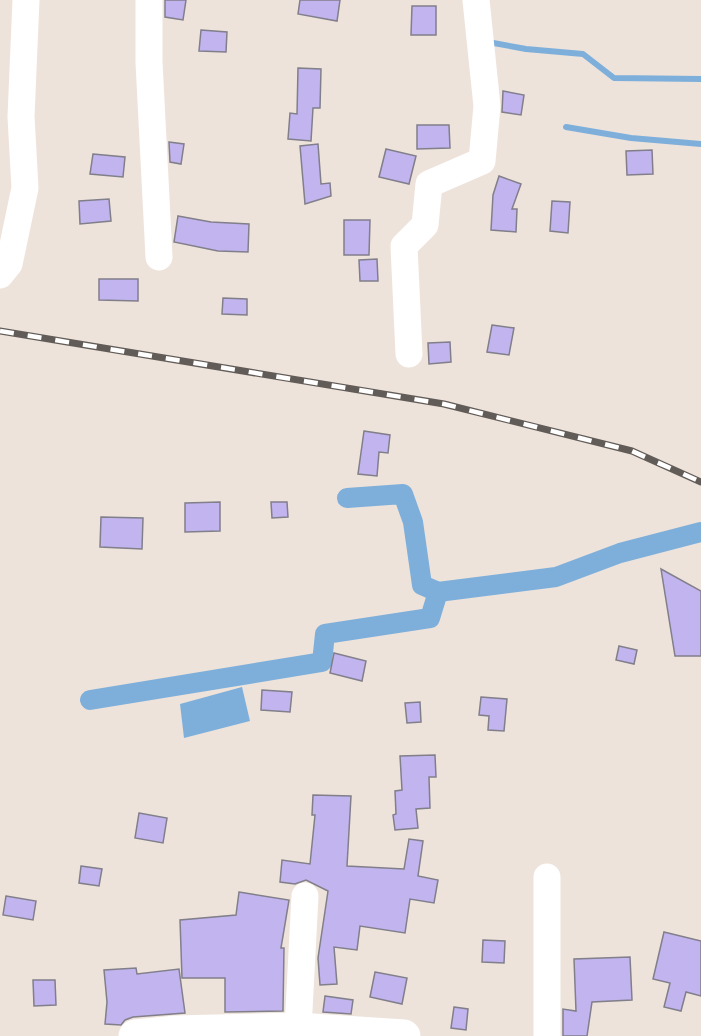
<svg xmlns="http://www.w3.org/2000/svg" width="701" height="1036" viewBox="0 0 701 1036" font-family="Roboto,sans-serif">
  <rect width="100%" height="100%" fill="#eee3db"/>
  <!-- water -->
  <path fill="#7eafdb" d="M242 687 250 721 184 738 180 704Z"/>
  <g fill="none" stroke-linecap="round" stroke-linejoin="round">
    <!-- stream -->
    <g stroke="#7eafdb" stroke-width="6">
      <path d="M488 42 526 49 583 54 614 78 701 79"/>
      <path d="M566 127 631 138 701 144"/>
    </g>
    <!-- canal -->
    <g stroke="#7eafdb" stroke-width="20">
      <path d="M347 498 403 494 413 522 422 585 438 592"/>
      <path d="M90 700 322 662 325 634 430 618 438 592 556 577 620 553 701 532"/>
    </g>
  </g>
  <!-- building -->
  <g fill="#c1b4ef" stroke="#817f8a" stroke-width="1.5">
    <path d="M165 0H186L183 20 165 17Z"/>
    <path d="M300 0H340L337 21 298 14Z"/>
    <path d="M412 6H436V35H411Z"/>
    <path d="M201 30 227 32 226 52 199 51Z"/>
    <path d="M298 68 321 69 320 108H313L311 141 288 139 290 113 297 114Z"/>
    <path d="M503 91 524 95 521 115 502 112Z"/>
    <path d="M417 125H449L450 148 417 149Z"/>
    <path d="M169 142 184 144 181 164 170 162Z"/>
    <path d="M318 144 321 184 330 183 331 196 305 204 300 146Z"/>
    <path d="M386 149 416 156 409 184 379 177Z"/>
    <path d="M652 150 653 174 627 175 626 151Z"/>
    <path d="M93 154 125 157 123 177 90 174Z"/>
    <path d="M499 176 521 184 512 209H517L516 232 491 230 493 195Z"/>
    <path d="M109 199 111 221 80 224 79 201Z"/>
    <path d="M552 201 570 202 568 233 550 231Z"/>
    <path d="M178 216 211 222 249 224 248 252 218 251 174 242Z"/>
    <path d="M344 220H370L369 255H344Z"/>
    <path d="M377 259 378 281H360L359 260Z"/>
    <path d="M99 279H138V301L99 300Z"/>
    <path d="M223 298 247 299V315L222 314Z"/>
    <path d="M492 325 514 328 509 355 487 352Z"/>
    <path d="M450 342 451 362 429 364 428 343Z"/>
    <path d="M364 431 390 435 388 453 379 452 377 476 358 474Z"/>
    <path d="M220 502V531L185 532V503Z"/>
    <path d="M271 502H287L288 517 272 518Z"/>
    <path d="M101 517 143 518 142 549 100 547Z"/>
    <path d="M661 569 701 591V656H675Z"/>
    <path d="M619 646 637 650 634 664 616 660Z"/>
    <path d="M334 653 366 661 362 681 330 673Z"/>
    <path d="M262 690 292 692 290 712 261 710Z"/>
    <path d="M481 697 507 699 504 731 488 730 489 716 479 715Z"/>
    <path d="M420 702 421 722 407 723 405 703Z"/>
    <path d="M435 755 436 777H429L430 808 416 809 418 828 395 830 393 815 396 814 395 791 402 790 400 756Z"/>
    <path d="M313 795 351 796 347 866 404 869 409 839 423 841 418 876 438 880 434 903 410 899 405 933 360 926 357 950 334 947 337 984 320 985 318 958 328 891 306 880 295 884 280 882 282 860 310 864 315 815H312Z"/>
    <path d="M139 813 167 818 163 843 135 838Z"/>
    <path d="M81 866 102 869 99 886 79 883Z"/>
    <path d="M239 892 289 900 281 948H284L283 1011 225 1012V978H182L180 920 236 915Z"/>
    <path d="M6 896 36 901 33 920 3 915Z"/>
    <path d="M664 932 701 941V996L686 992 681 1011 664 1007 670 983 653 979Z"/>
    <path d="M483 940 505 941 504 963 482 962Z"/>
    <path d="M630 957 632 1000 592 1002 587 1036H563V1009L576 1011 574 959Z"/>
    <path d="M136 968 137 974 179 969 185 1013 133 1017 125 1020 121 1025 105 1024 107 1002 104 970Z"/>
    <path d="M375 972 407 978 402 1004 370 997Z"/>
    <path d="M33 980H55L56 1005 34 1006Z"/>
    <path d="M325 996 353 1000 351 1014 323 1012Z"/>
    <path d="M454 1007 468 1009 466 1030 451 1028Z"/>
  </g>
  <g fill="none" stroke-linecap="round" stroke-linejoin="round">
    <!-- minor -->
    <g stroke="#fff" stroke-width="27">
      <path d="M149 0V62L159 257"/>
      <path d="M0 275 9 264 25 188 21 117 26 0"/>
      <path d="M409 354 404 246 425 225 429 184 482 161 487 106 476 0"/>
      <path d="M298 1029 305 896"/>
      <path d="M547 1036V877"/>
    </g>
    <!-- major -->
    <path stroke="#fff" stroke-width="33" d="M135 1036 176 1032 298 1029 404 1036"/>
    <defs>
      <path id="rail" d="M0 331 444 404 632 451 701 482"/>
    </defs>
    <!-- rail casing -->
    <use href="#rail" stroke="#625c58" stroke-width="7"/>
    <!-- rail -->
    <use href="#rail" stroke="#fff" stroke-width="4.5" stroke-dasharray="14" stroke-linecap="butt"/>
  </g>
</svg>
